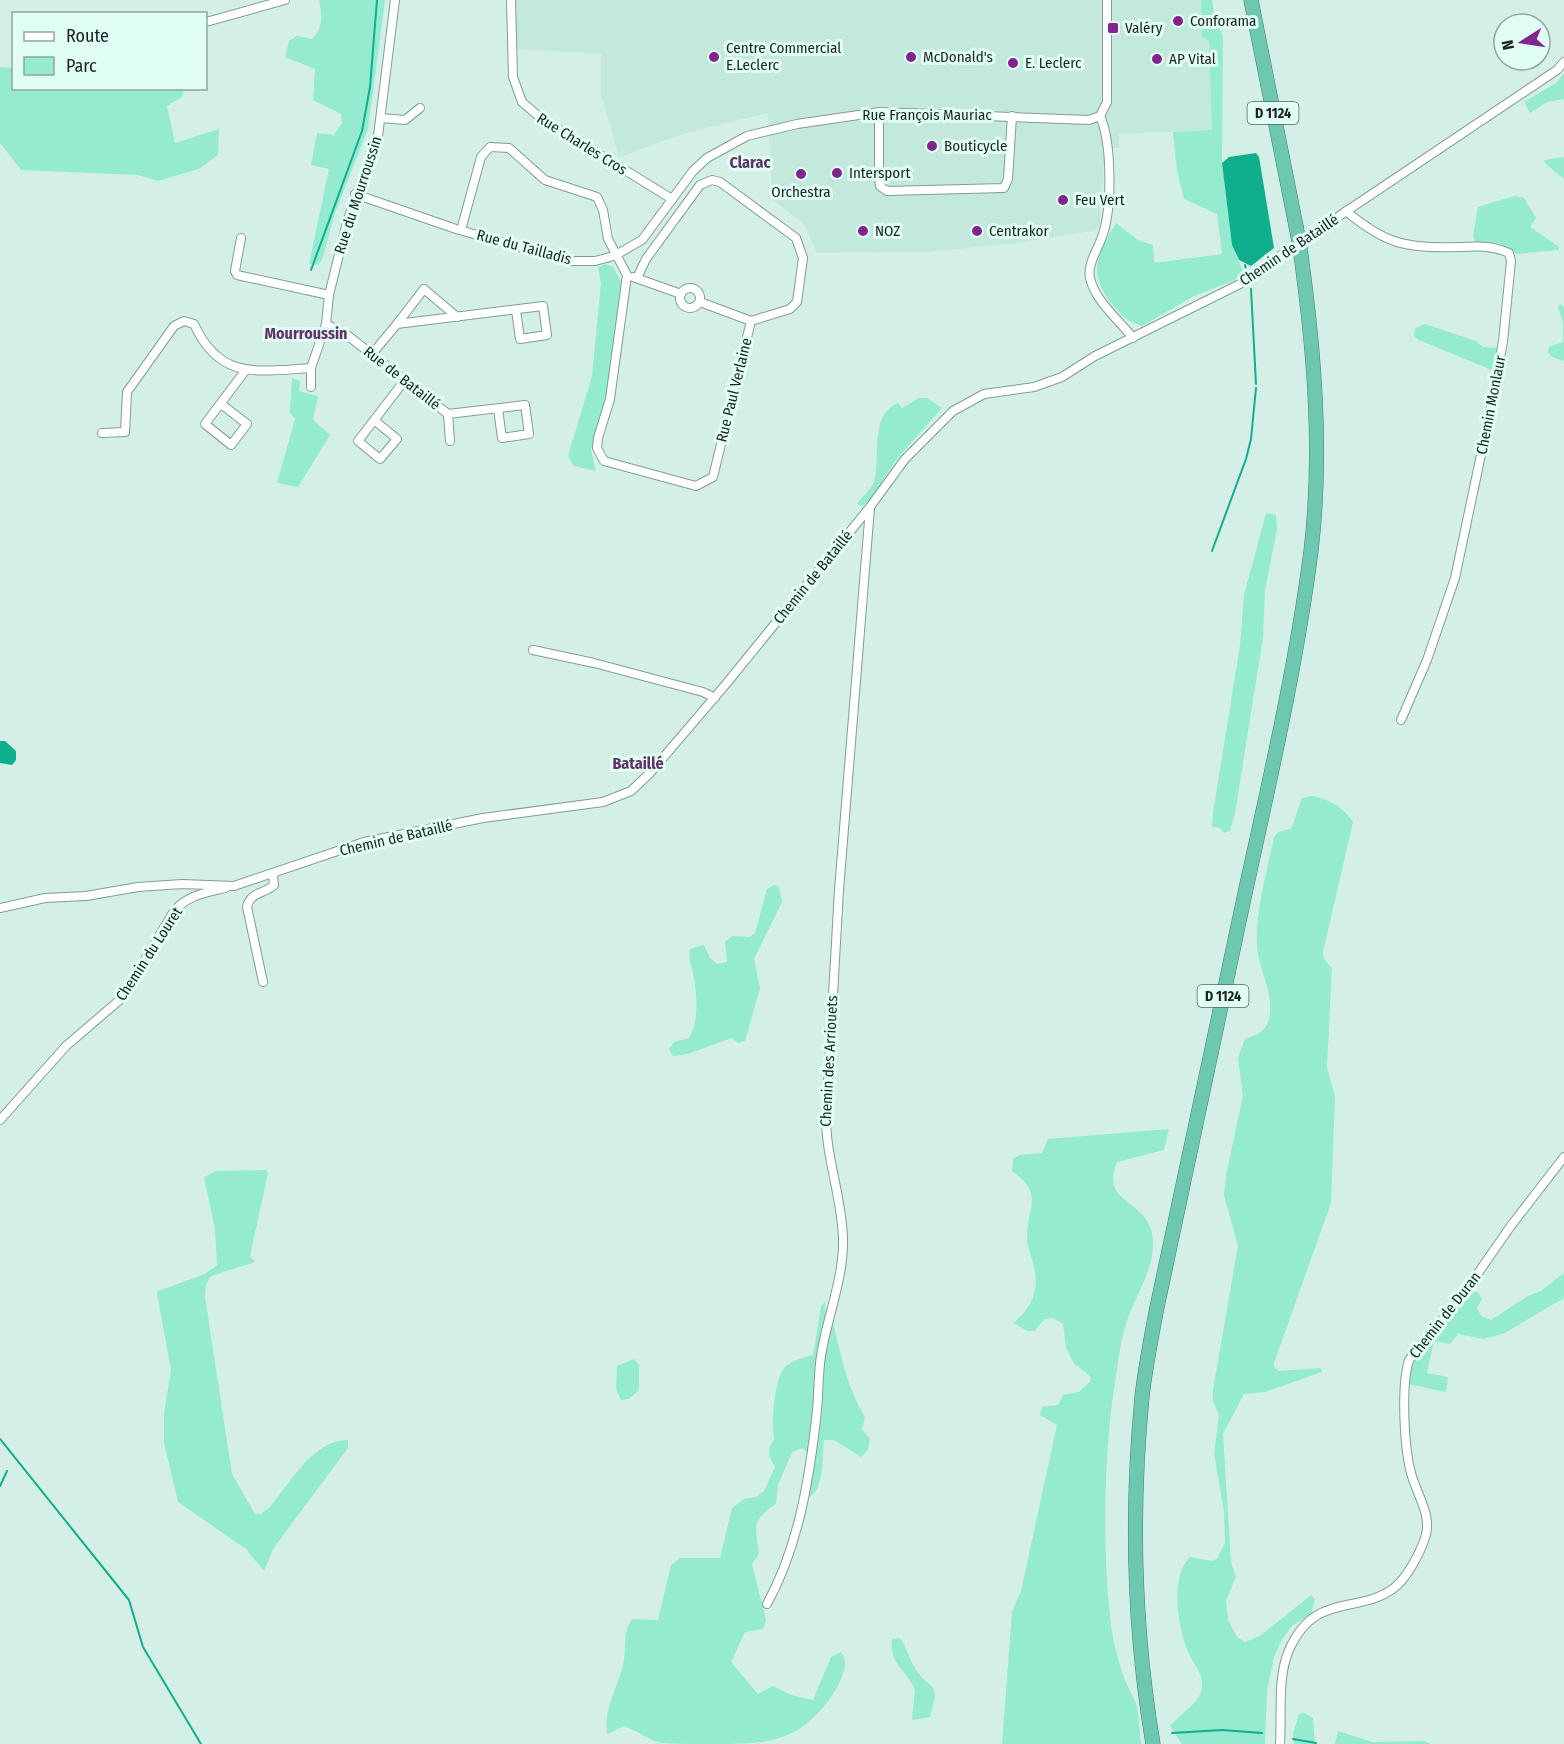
<svg xmlns="http://www.w3.org/2000/svg" width="1564" height="1744" viewBox="0 0 1564 1744" font-family="'Fira Sans Condensed',sans-serif">
  <rect width="100%" height="100%" fill="#d4f0e6"/>
  <!-- built -->
  <path fill="#c3e9dc" d="M515 0H1201L1202 36 1209 41 1212 130 1119 134V148H1105L1100 223 1097 230 1018 243 927 252 817 253 804 224 772 199 768 113 686 133 619 157 601 94V54L516 49Z"/>
  <!-- green -->
  <g fill="#94ebd0">
    <path d="M319 0H385L368 129 335 213 322 260 318 265 309 264 329 169 311 165 317 133 334 135 342 123 341 114 313 100 315 69 285 57 289 41 297 36 312 39C324 26 322 16 319 0Z"/>
    <path d="M1201 0H1212L1215 19 1223 36 1222 163 1232 245 1243 271 1235 280 1194 296 1142 326C1127 321 1122 316 1112 304 1087 273 1097 254 1116 223L1138 240 1153 245 1154 263 1222 254 1217 214 1184 199 1177 171 1173 132 1212 130 1209 41 1202 36Z"/>
    <path d="M0 67 13 68 14 88 184 89 182 97 167 106 175 143 219 129 218 155 199 169 158 181 137 175 21 170 0 143Z"/>
    <path d="M1564 73V99L1547 102 1530 113 1524 102 1556 83Z"/>
    <path d="M1564 157V179L1545 163 1544 160Z"/>
    <path d="M1514 196 1524 198 1536 218 1530 227 1559 247V250L1517 254 1499 243 1476 242 1473 237 1478 207Z"/>
    <path d="M606 264 613 267 621 282 607 397 591 450 596 471 574 466 568 456 592 376 601 283 598 267Z"/>
    <path d="M1560 304 1564 307V361L1552 357 1548 352 1549 347 1563 342V323L1558 307Z"/>
    <path d="M1425 324 1476 341 1483 347 1497 348 1494 371 1419 340 1414 336 1415 328Z"/>
    <path d="M292 378 300 381 299 391 318 396 313 420 330 435 298 487 277 483 295 419 290 412Z"/>
    <path d="M919 398H927L942 408 896 460 870 500 862 506 857 504C862 497 871 489 874 482 882 457 868 416 898 403L902 408Z"/>
    <path d="M1266 513 1276 515 1277 529 1265 590 1263 638 1235 813 1230 831 1224 833 1220 828 1212 827 1213 813 1240 645 1244 595Z"/>
    <path d="M1312 796C1330 800 1342 806 1353 822L1323 952 1324 959 1332 968 1327 1067 1335 1097 1331 1203 1274 1363 1275 1368 1279 1371 1321 1368 1322 1372 1265 1392 1244 1394 1223 1434 1231 1562 1236 1577 1226 1601 1228 1620 1237 1637 1245 1642 1260 1636 1311 1595 1315 1599 1311 1614 1292 1626 1282 1639 1274 1657 1267 1690 1265 1744H1182L1170 1726C1180 1714 1199 1704 1202 1688 1204 1675 1194 1665 1189 1654 1178 1629 1169 1578 1190 1557L1211 1561 1217 1559 1225 1543 1224 1511 1214 1454 1219 1415 1213 1402V1389L1238 1246 1224 1195 1226 1175 1243 1096 1238 1058 1245 1039C1256 1035 1266 1032 1269 1019 1275 993 1259 972 1257 947 1255 910 1267 873 1274 837L1278 832 1291 829 1302 798Z"/>
    <path d="M774 885 779 887 782 902 754 959 760 988 745 1041 738 1043 732 1038 688 1054 673 1056 669 1049 674 1042 689 1038C699 1022 697 995 694 977 692 967 688 960 690 949L704 945 710 958 717 964 727 962 725 942 732 936 750 937 755 933 767 889Z"/>
    <path d="M1169 1129 1164 1150 1117 1162C1099 1207 1150 1197 1153 1240 1155 1272 1131 1301 1124 1331 1118 1354 1116 1379 1112 1403 1104 1468 1103 1551 1110 1617 1113 1645 1121 1675 1134 1699 1140 1711 1139 1731 1141 1744H1002L1012 1612 1021 1591 1057 1425 1040 1415 1042 1407 1058 1405 1063 1395 1079 1392 1090 1382 1091 1377 1073 1362 1066 1347 1063 1324 1053 1318 1045 1319 1034 1331H1027L1013 1323C1031 1309 1040 1290 1034 1267 1032 1257 1028 1250 1027 1240 1026 1206 1046 1196 1012 1171L1013 1159 1019 1155 1042 1153 1048 1139Z"/>
    <path d="M266 1170 268 1173 250 1256 255 1262 211 1276 206 1285 205 1297 232 1474 255 1514H261L270 1507C291 1482 313 1440 348 1440V1448L273 1549 264 1571 246 1549 178 1502 164 1443V1413L171 1370 157 1294 158 1291 205 1274 217 1265 215 1229 204 1177 216 1171Z"/>
    <path d="M1564 1273V1298L1503 1334 1483 1339 1458 1334 1450 1344 1434 1341 1427 1373 1448 1377 1446 1392 1408 1384 1413 1360 1470 1292H1478L1482 1299 1477 1308 1481 1316 1491 1320 1528 1296 1541 1291Z"/>
    <path d="M825 1301V1320L834 1326C841 1357 848 1390 865 1417L862 1429 870 1439 868 1450 861 1457 834 1440H824C822 1456 825 1489 809 1497L814 1462 803 1448 792 1452 778 1485 776 1504C750 1521 756 1527 759 1554L752 1564 766 1620 763 1629 745 1632 731 1662 758 1694 773 1686 791 1695 813 1700 831 1657 841 1652C850 1664 841 1680 835 1691 801 1743 770 1744 712 1744 696 1744 677 1744 661 1743 647 1739 638 1731 624 1726L607 1734C603 1708 620 1684 624 1660 626 1645 623 1632 632 1619L658 1620 671 1565 680 1558H720L732 1508 744 1499 756 1497 764 1491 775 1467C769 1457 766 1450 774 1440 771 1424 774 1377 786 1366 794 1360 804 1357 813 1355L821 1307Z"/>
    <path d="M634 1359 639 1365V1390L629 1399 621 1400 616 1389 617 1366Z"/>
    <path d="M900 1638C907 1648 909 1658 915 1668 930 1693 942 1678 930 1717L912 1720 915 1690C908 1671 888 1664 892 1639Z"/>
    <path d="M1304 1713 1313 1718 1315 1744H1294L1293 1733 1299 1714Z"/>
    <path d="M1338 1731 1372 1742 1423 1741 1431 1744H1335Z"/>
  </g>
  <!-- water -->
  <g fill="#0fae8d">
    <path d="M1256 153 1259 157 1274 248 1251 266 1239 260 1232 245 1222 163 1229 157Z"/>
    <path d="M0 741H5L16 751V760L12 765 0 763Z"/>
  </g>
  <g fill="none" stroke-linecap="round" stroke-linejoin="round">
    <!-- stream -->
    <g stroke="#0fae8d" stroke-width="2">
      <path d="M1245 265 1247 275"/>
      <path d="M311 270 362 131 370 87 377 0"/>
      <path d="M1251 289 1256 384"/>
      <path d="M1212 551 1246 459 1251 439 1256 388"/>
      <path d="M0 1439 129 1600 143 1647 201 1744"/>
      <path d="M0 1486 7 1471"/>
      <path d="M1172 1733 1222 1730 1262 1733"/>
      <path d="M1293 1739 1316 1743"/>
    </g>
    <defs>
      <g id="minor">
        <path d="M511 0 513 77 522 102 542 119 672 199"/>
        <path d="M206 22 285 0"/>
        <path d="M879 112V179L880 186 887 191 1004 188 1008 179 1012 116"/>
        <path d="M1100 116C1112 142 1112 207 1103 234 1099 248 1087 263 1090 278 1095 301 1119 320 1133 338"/>
        <path d="M1100 116 1107 102V0"/>
        <path d="M381 118 405 120 420 108"/>
        <path d="M355 194 456 229 568 261H595L614 256 642 240 693 171 707 158 747 136 797 124 879 112 1089 120 1100 116"/>
        <path d="M1346 211C1385 244 1407 249 1458 247 1476 246 1492 245 1509 253L1511 261 1503 341 1494 393 1455 578 1427 660 1401 720"/>
        <path d="M461 230 481 157 490 147 509 148 545 180 597 197 603 210 608 239 627 275 610 399 598 438 597 448 604 461 696 486 713 477 751 321 790 309 797 302 803 258 796 238 720 182 712 180 700 185 646 259 637 278"/>
        <path d="M241 238 235 271 237 275 329 295"/>
        <path d="M633 277 681 294"/>
        <circle cx="690" cy="298" r="10"/>
        <path d="M700 302 751 321"/>
        <path d="M326 324 347 335 448 414 525 405 529 434 502 438 498 409"/>
        <path d="M397 324 424 289 457 317"/>
        <path d="M372 354 397 324 543 306 547 335 520 339 516 310"/>
        <path d="M311 387V368L326 324 329 295 347 222 378 136 395 0"/>
        <path d="M221 404 247 424 231 445 205 424 245 371"/>
        <path d="M448 414 450 441"/>
        <path d="M374 420 397 439 380 459 358 441 405 380"/>
        <path d="M102 433 125 432 127 392 174 326 184 321 194 324C220 381 258 371 311 368"/>
        <path d="M533 650 594 663 703 692 715 698"/>
        <path d="M0 908 45 898 86 896 138 887 182 884 234 886 364 842 483 818 603 802 631 791 650 773 726 684 870 507 905 459 953 411 984 394 1034 387 1062 377 1095 356 1246 281 1284 253 1557 70 1564 62"/>
        <path d="M263 982 247 907C250 892 264 894 274 885L273 875"/>
        <path d="M0 1120 66 1046 122 998 174 911C188 895 205 893 225 888"/>
        <path d="M767 1604C799 1546 810 1476 817 1410 819 1392 818 1374 821 1356 827 1317 844 1278 843 1239 842 1197 826 1159 826 1117L839 890 870 508"/>
        <path d="M1280 1744C1282 1714 1277 1678 1289 1650 1315 1591 1358 1615 1394 1588 1407 1578 1420 1553 1425 1538 1433 1516 1416 1493 1411 1473 1404 1447 1401 1385 1409 1360L1465 1292 1510 1227 1564 1157"/>
      </g>
      <g id="trunk">
        <path d="M1251 0 1296 226"/>
        <path d="M1153 1744C1134 1631 1131 1511 1142 1397 1145 1369 1151 1340 1156 1312 1185 1174 1215 1036 1244 898 1269 783 1296 668 1311 551 1323 450 1314 348 1300 248"/>
      </g>
    </defs>
    <!-- minor casing -->
    <use href="#minor" stroke="#829d93" stroke-width="10"/>
    <!-- trunk casing -->
    <use href="#trunk" stroke="#388571" stroke-width="15"/>
    <!-- minor -->
    <use href="#minor" stroke="#fff" stroke-width="8"/>
    <!-- trunk -->
    <use href="#trunk" stroke="#6ec8b0" stroke-width="14"/>
    <defs>
      <path id="trunk-bridge" d="M1296 226 1300 248"/>
    </defs>
    <!-- trunk-bridge casing -->
    <use href="#trunk-bridge" stroke="#388571" stroke-width="15" stroke-linecap="butt"/>
    <!-- trunk-bridge -->
    <use href="#trunk-bridge" stroke="#6ec8b0" stroke-width="14"/>
  </g>
  <!-- markers -->
  <g fill="#82248f" stroke="#e1fef4" stroke-width="2">
    <circle cx="1178" cy="21" r="6"/>
    <rect x="1107" y="22" width="12" height="12" rx="3"/>
    <circle cx="714" cy="57" r="6"/>
    <circle cx="911" cy="57" r="6"/>
    <circle cx="1157" cy="59" r="6"/>
    <circle cx="1013" cy="63" r="6"/>
    <circle cx="932" cy="146" r="6"/>
    <circle cx="837" cy="173" r="6"/>
    <circle cx="801" cy="174" r="6"/>
    <circle cx="1063" cy="200" r="6"/>
    <circle cx="863" cy="231" r="6"/>
    <circle cx="977" cy="231" r="6"/>
  </g>
  <g text-anchor="middle" dominant-baseline="central" stroke-width="6" stroke-linejoin="round" paint-order="stroke">
    <!-- shield labels -->
    <g fill="#e1fef4" stroke="#556560" stroke-width="1.5">
      <rect x="1247.5" y="102" width="51" height="22" rx="4.5"/>
      <rect x="1197.5" y="985" width="51" height="22" rx="4.5"/>
    </g>
    <g font-size="14" font-weight="bold" fill="#192320">
      <text x="1273" y="113">D 1124</text>
      <text x="1223" y="996">D 1124</text>
    </g>
    <!-- poi labels -->
    <g font-size="15" fill="#192320" stroke="#e1fef4" text-anchor="start">
      <text x="1190" y="21">Conforama</text>
      <text x="1125" y="28">Valéry</text>
      <text x="726" y="48">Centre Commercial<tspan x="726" dy="17">E.Leclerc</tspan></text>
      <text x="923" y="57">McDonald's</text>
      <text x="1169" y="59">AP Vital</text>
      <text x="1025" y="63">E. Leclerc</text>
      <text x="944" y="146">Bouticycle</text>
      <text x="849" y="173">Intersport</text>
      <text x="801" y="192" text-anchor="middle">Orchestra</text>
      <text x="1075" y="200">Feu Vert</text>
      <text x="875" y="231">NOZ</text>
      <text x="989" y="231">Centrakor</text>
    </g>
    <!-- street labels -->
    <g font-size="15" fill="#192320" stroke="#e1fef4">
      <text x="927" y="115">Rue François Mauriac</text>
      <text transform="translate(582 144) rotate(32)">Rue Charles Cros</text>
      <text transform="translate(358 195) rotate(-72)">Rue du Mourroussin</text>
      <text transform="translate(524 247) rotate(15)">Rue du Tailladis</text>
      <text transform="translate(1289 250) rotate(-34)">Chemin de Bataillé</text>
      <text transform="translate(402 378) rotate(38)">Rue de Bataillé</text>
      <text transform="translate(734 390) rotate(-76)">Rue Paul Verlaine</text>
      <text transform="translate(1491 405) rotate(-79)">Chemin Monlaur</text>
      <text transform="translate(813 577) rotate(-51)">Chemin de Bataillé</text>
      <text transform="translate(396 838) rotate(-13)">Chemin de Bataillé</text>
      <text transform="translate(149 954) rotate(-57)">Chemin du Louret</text>
      <text transform="translate(829 1061) rotate(-87)">Chemin des Arriouets</text>
      <text transform="translate(1445 1315) rotate(-52)">Chemin de Duran</text>
    </g>
    <!-- neighbourhood labels -->
    <g font-size="16" font-weight="bold" fill="#603266" stroke="#e1fef4">
      <text x="750" y="162">Clarac</text>
      <text x="306" y="333">Mourroussin</text>
      <text x="638" y="763">Bataillé</text>
    </g>
  </g>
  <!-- legend -->
  <rect x="12" y="12" width="195" height="78" fill="#e1fef4" stroke="#91a69f" stroke-width="1.5"/>
  <rect x="24" y="32" width="30" height="9" fill="#ffffff" stroke="#91a69f" stroke-width="1.5"/>
  <text x="66" y="42" font-size="18" fill="#192320">Route</text>
  <rect x="24" y="57" width="30" height="18" fill="#94ebd0" stroke="#91a69f" stroke-width="1.5"/>
  <text x="66" y="72" font-size="18" fill="#192320">Parc</text>
  <!-- north arrow -->
  <g transform="translate(1522 42) rotate(258)"><circle r="28" fill="#e1fef4" stroke="#91a69f" stroke-width="1.5"/>
  <path d="M0-4.5L10 22L0 15L-10 22Z" fill="#82248f"/>
  <text y="-9" font-size="16" font-weight="bold" text-anchor="middle" fill="#192320">N</text>
  </g>
</svg>
